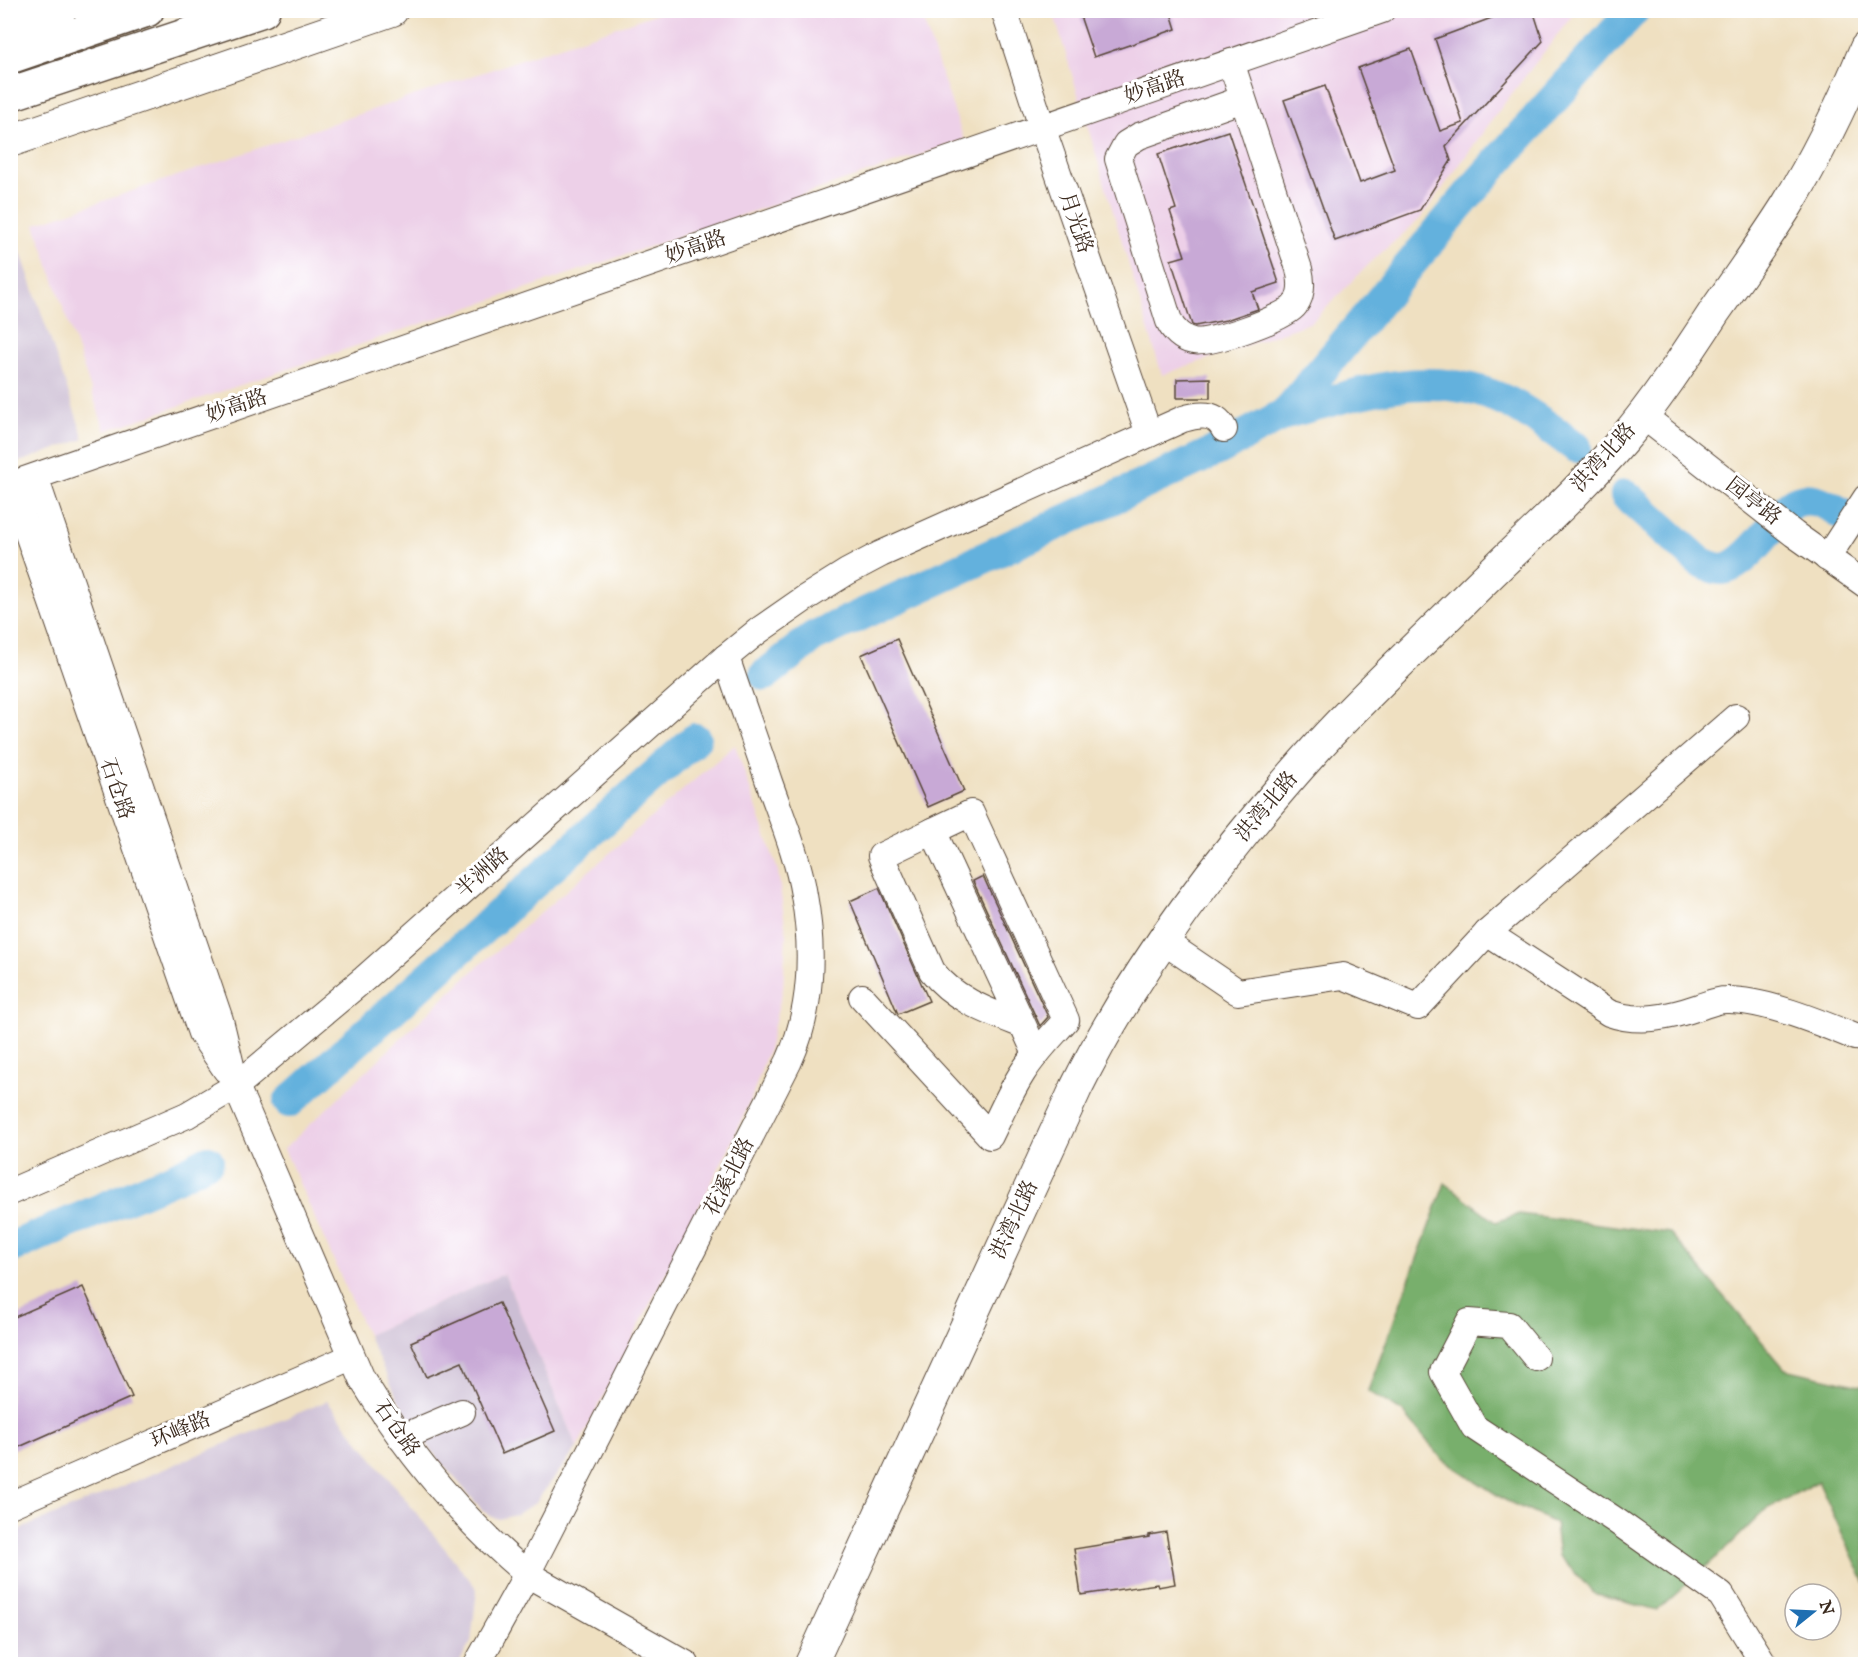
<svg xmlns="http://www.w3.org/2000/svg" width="1876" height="1675" viewBox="0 0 1876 1675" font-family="'IM FELL English','Noto Serif SC',serif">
  <rect width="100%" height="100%" fill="#fff"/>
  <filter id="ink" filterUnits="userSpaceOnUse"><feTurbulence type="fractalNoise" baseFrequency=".0167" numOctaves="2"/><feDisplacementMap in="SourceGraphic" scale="12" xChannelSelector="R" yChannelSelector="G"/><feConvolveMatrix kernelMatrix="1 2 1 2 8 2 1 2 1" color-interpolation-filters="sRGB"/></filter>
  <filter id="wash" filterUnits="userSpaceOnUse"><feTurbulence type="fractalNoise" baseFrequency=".008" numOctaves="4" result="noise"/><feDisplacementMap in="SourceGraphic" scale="24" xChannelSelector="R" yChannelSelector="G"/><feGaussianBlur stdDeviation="1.35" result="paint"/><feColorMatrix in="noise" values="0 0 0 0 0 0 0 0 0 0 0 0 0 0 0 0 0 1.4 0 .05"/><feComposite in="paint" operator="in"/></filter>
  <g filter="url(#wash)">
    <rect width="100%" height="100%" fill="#efe0c1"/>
    <!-- built -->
    <g fill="#edd0e8">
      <path d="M667 10 920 11 964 140 105 431 35 224Z"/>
      <path d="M1053 11H1576L1503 105 1420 219 1373 260 1312 322 1162 375Z"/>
      <path d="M735 745 778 871 786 934 783 988 768 1050 753 1094 729 1148 577 1448 504 1274 367 1335 284 1149 465 978Z"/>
    </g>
    <!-- industrial -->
    <g fill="#ccbed4">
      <path d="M10 220 84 439 11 465H10Z"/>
      <path d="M504 1274 577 1448 535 1503 516 1515 499 1519 492 1517 483 1511 431 1450 400 1403 367 1335Z"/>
      <path d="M327 1401 477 1589 471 1642 458 1664H11V1533Z"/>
    </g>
    <!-- forest -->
    <path fill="#78af6c" stroke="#5a6c45" stroke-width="1.5" d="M1445 1183 1496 1222 1519 1214 1670 1233 1785 1369 1865 1387V1583L1818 1481 1764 1511 1730 1545 1657 1611 1594 1593 1559 1556 1555 1523 1505 1500 1442 1459 1403 1412 1368 1391Z"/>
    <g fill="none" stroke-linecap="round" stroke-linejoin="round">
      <!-- river -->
      <g stroke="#64b1dd" stroke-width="32">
        <path d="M1286 413C1363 393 1431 365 1508 402 1532 414 1554 431 1576 447"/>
        <path d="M1626 495 1700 562C1707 565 1714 569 1723 569 1746 566 1775 522 1790 505 1814 487 1845 517 1866 530"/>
        <path d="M765 675 813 637 1220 449 1286 413 1480 181 1634 10"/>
        <path d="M289 1102 695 739"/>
        <path d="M10 1248 178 1176 208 1161"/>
      </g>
    </g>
    <g id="blocks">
      <!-- building -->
      <g fill="#c8a9d6">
        <path d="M1078 10H1170L1176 29 1094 57Z"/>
        <path d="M1513 10H1533L1543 41 1446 146 1451 161 1420 210 1335 241 1284 100 1325 86 1360 183 1395 170 1358 68 1411 49 1440 131 1463 123 1435 39Z"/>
        <path d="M1228 131 1279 283 1252 292 1258 309 1226 320 1195 326 1192 325 1171 260 1185 256 1170 211 1176 209 1158 154Z"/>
        <path d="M1210 378V398H1177V379Z"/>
        <path d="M897 639 964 791 928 807 861 655Z"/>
        <path d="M983 876 1048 1017 1040 1026 973 881Z"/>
        <path d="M879 888 929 1001 898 1014 850 901Z"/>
        <path d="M83 1287 132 1397 10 1451V1319Z"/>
        <path d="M499 1303 555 1431 502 1454 462 1362 427 1377 411 1342Z"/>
        <path d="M1166 1532 1175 1584 1158 1587 1157 1584 1081 1595 1074 1549 1149 1537V1535Z"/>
      </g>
    </g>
  </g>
  <g filter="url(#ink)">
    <use href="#blocks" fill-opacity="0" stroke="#564536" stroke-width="1.5"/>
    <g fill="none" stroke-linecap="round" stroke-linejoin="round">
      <defs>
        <g id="minor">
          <path d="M1004 10 1042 127 1149 434"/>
          <path d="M1231 62 1299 269C1302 281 1303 294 1295 305 1286 318 1209 345 1193 341 1182 339 1173 330 1169 321L1118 159 1126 144 1139 136 1243 99"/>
          <path d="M1642 415 1794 534 1866 585"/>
          <path d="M35 477 220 1020 236 1086 362 1379C407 1453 461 1518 527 1574L686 1664"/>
          <path d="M10 485 1382 10"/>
          <path d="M11 485 201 1033 226 1070"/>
          <path d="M1827 558 1866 498"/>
          <path d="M1487 933 1609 1013C1639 1024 1670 1017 1699 1007 1708 1004 1717 1000 1726 1000 1763 999 1821 1023 1855 1037L1866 1038"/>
          <path d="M1163 941 1238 992 1343 976 1418 1007 1487 933 1736 717"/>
          <path d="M862 997 990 1136C1001 1114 1010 1092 1023 1072 1035 1053 1051 1037 1066 1020L971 813 933 831"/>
          <path d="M1023 1025C990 1012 954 1000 932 971L881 856 933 831 1023 1025 1036 1054"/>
          <path d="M10 1192 187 1115 236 1086 364 979 726 657 758 631 807 597 847 572 881 554 1183 419C1199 414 1216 412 1224 429"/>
          <path d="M1536 1358 1509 1325 1469 1322 1443 1372 1474 1427 1615 1520 1721 1595 1764 1664"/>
          <path d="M401 1438 462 1412"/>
          <path d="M10 1505 351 1357"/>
          <path d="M477 1664 527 1574 789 1061C812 1010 814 950 804 895 798 857 782 819 769 782 755 740 740 699 726 657"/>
        </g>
        <g id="major">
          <path d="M10 28 60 10"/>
          <path d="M10 141 392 10"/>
          <path d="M811 1664 1076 1088C1137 964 1227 847 1320 744 1364 696 1413 650 1460 604 1514 549 1573 499 1623 440 1657 400 1686 355 1715 311 1739 277 1763 243 1786 207 1817 157 1843 103 1866 48"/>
        </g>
        <g id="highway">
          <path d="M10 57 147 10"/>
          <path d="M10 94 263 10"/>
        </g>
      </defs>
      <!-- minor casing -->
      <use href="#minor" stroke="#564536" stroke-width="28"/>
      <!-- major casing -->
      <use href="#major" stroke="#564536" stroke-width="34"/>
      <!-- highway casing -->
      <use href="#highway" stroke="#564536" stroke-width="36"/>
      <!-- minor -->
      <use href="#minor" stroke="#fff" stroke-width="26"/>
      <!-- major -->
      <use href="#major" stroke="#fff" stroke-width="32"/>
      <!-- highway -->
      <use href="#highway" stroke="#fff" stroke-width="33"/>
    </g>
  </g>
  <g text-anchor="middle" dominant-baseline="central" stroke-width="6" stroke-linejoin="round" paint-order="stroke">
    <!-- street labels -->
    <g font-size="21" fill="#3b2a1e" stroke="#fff">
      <text transform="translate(1155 88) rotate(-19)">妙高路</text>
      <text transform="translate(1075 223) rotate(71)">月光路</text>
      <text transform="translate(696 248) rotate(-19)">妙高路</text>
      <text transform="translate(237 407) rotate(-19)">妙高路</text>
      <text transform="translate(1604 458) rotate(-48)">洪湾北路</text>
      <text transform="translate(1753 502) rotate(38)">园亭路</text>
      <text transform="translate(116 789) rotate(71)">石仓路</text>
      <text transform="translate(1267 807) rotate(-50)">洪湾北路</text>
      <text transform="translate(483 873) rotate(-42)">半洲路</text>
      <text transform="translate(730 1177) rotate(-63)">花溪北路</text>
      <text transform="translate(1015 1220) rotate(-65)">洪湾北路</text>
      <text transform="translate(396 1429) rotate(55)">石仓路</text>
      <text transform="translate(181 1431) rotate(-23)">环峰路</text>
    </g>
  </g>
  <!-- margin -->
  <rect width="1876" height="1675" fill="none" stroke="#fff" stroke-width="36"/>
  <!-- north arrow -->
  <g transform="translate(1813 1612) rotate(72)"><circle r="28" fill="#ffffff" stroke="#b1aaa5" stroke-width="1.5"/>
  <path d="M0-4.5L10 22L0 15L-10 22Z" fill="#1f6fb2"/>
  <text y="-9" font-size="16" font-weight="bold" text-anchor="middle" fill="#3b2a1e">N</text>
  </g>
</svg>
